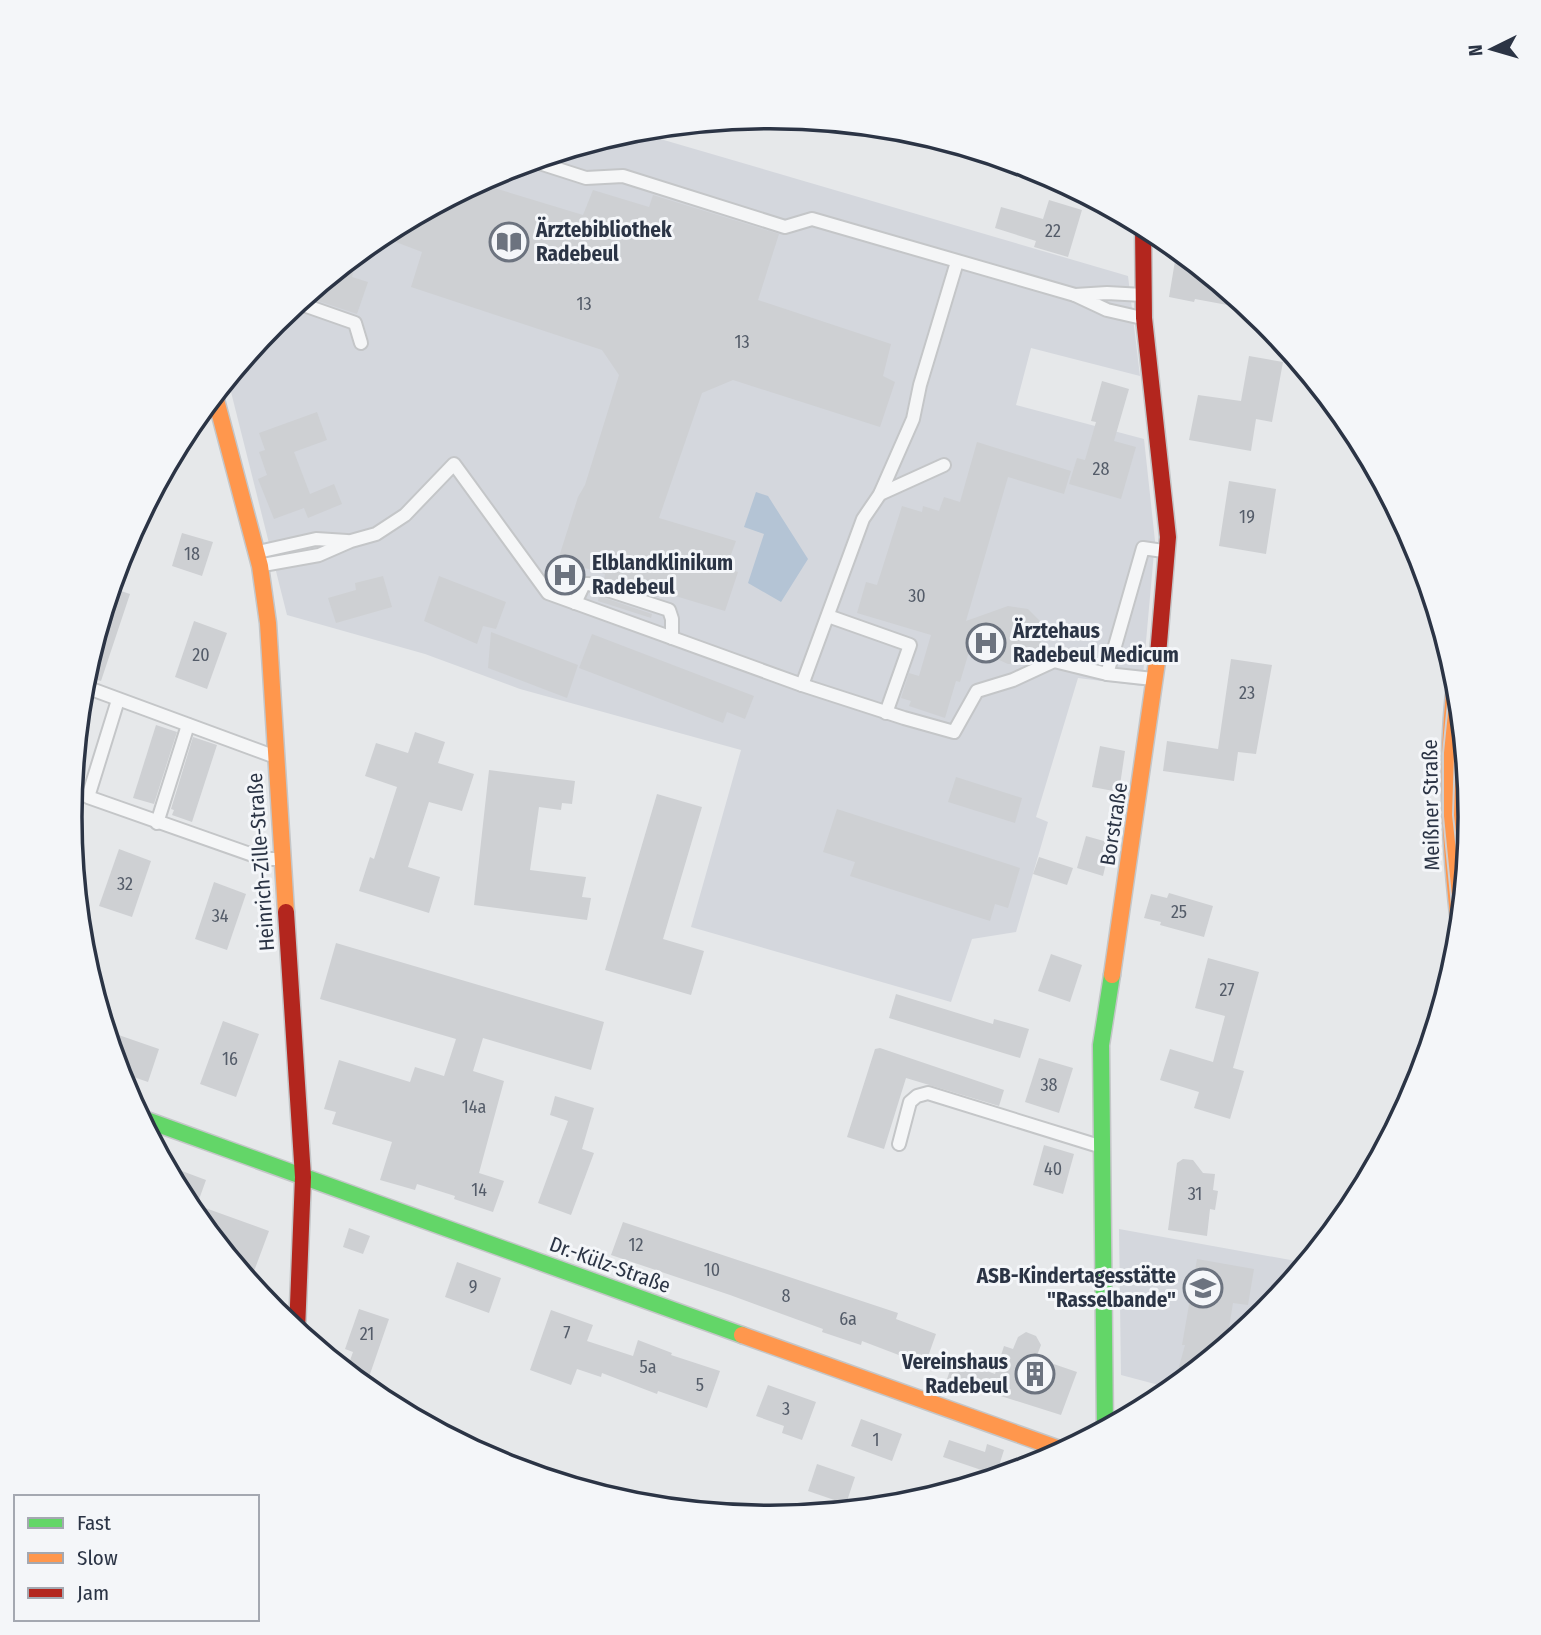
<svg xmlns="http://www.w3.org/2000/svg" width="1541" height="1635" viewBox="0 0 1541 1635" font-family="'Fira Sans Condensed',sans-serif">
  <rect width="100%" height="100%" fill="#e6e8ea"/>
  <!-- built -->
  <g fill="#d4d7dd">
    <path d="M633 131 1128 276 1140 376 1031 348 1016 405 1144 439 1155 541 1142 686 1078 678 1036 817 1048 822 1016 932 972 939 951 1002 691 927 741 750 520 689 425 654 287 615 228 380 275 322 382 235 503 170Z"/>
    <path d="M1119 1229 1307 1263 1266 1313 1174 1389 1121 1375Z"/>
  </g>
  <!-- water -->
  <path fill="#b4c4d5" d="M756 492 768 496 808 559 781 602 748 583 764 534 744 527Z"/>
  <!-- building -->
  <g fill="#ced0d3">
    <path d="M478 183 583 215 593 190 649 207 653 195 779 234 758 300 891 344 883 376 895 382 880 427 733 380 702 393 659 518 736 541 726 568 738 572 725 611 659 591 657 597 604 580 605 574 558 560 578 497 585 485 619 375 602 350 411 287 422 252 380 236Z"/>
    <path d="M1049 200 1082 210 1068 257 1034 247 1036 241 995 228 1001 207 1043 219Z"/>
    <path d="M1177 249 1249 309 1195 299 1194 302 1169 297Z"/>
    <path d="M359 253 352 277 368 282 357 314 306 297Z"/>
    <path d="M1249 356 1283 362 1272 422 1256 419 1251 451 1189 440 1198 395 1241 401Z"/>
    <path d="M1102 381 1129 389 1114 441 1136 447 1121 499 1069 484 1077 458 1085 460 1096 422 1091 421Z"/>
    <path d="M317 412 327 440 294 452 310 494 334 484 342 504 308 518 304 508 274 519 258 479 267 475 259 452 265 450 259 433Z"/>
    <path d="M977 442 1071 471 1064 494 1008 477 966 621 1008 606 1028 609 1040 621 1043 631 1039 650 1032 659 1019 664H1008L997 659 974 635 960 682 956 681 945 718 909 706 911 701 901 698 909 673 919 676 931 635 857 613 866 582 877 585 902 506 922 512 923 506 939 511 944 497 960 502Z"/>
    <path d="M1229 481 1276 489 1266 554 1219 546Z"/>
    <path d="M182 533 213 542 202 576 172 566Z"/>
    <path d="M383 576 392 607 336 623 328 598 356 590 355 583Z"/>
    <path d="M439 576 506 602 496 629 483 626 477 644 424 621Z"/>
    <path d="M112 588 130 594 101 681 85 676Z"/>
    <path d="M599 596 652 614 651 618 598 601Z"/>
    <path d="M194 621 227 633 207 689 175 677Z"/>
    <path d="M491 632 578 665 567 698 488 668Z"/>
    <path d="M592 634 754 696 745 719 727 712 723 723 579 668Z"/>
    <path d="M1231 659 1272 665 1256 754 1238 752 1234 781 1163 771 1167 741 1218 749Z"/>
    <path d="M156 725 177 732 154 804 133 798Z"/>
    <path d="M415 732 445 742 438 763 474 774 462 811 429 802 408 867 440 877 429 913 359 891 370 857 374 859 397 787 365 776 376 743 408 753Z"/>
    <path d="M193 737 217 745 192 822 172 815 174 810 171 809Z"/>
    <path d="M1100 746 1125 751 1119 792 1092 787Z"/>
    <path d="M489 770 575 781 572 804 562 803 561 810 539 807 530 870 586 877 582 897 591 898 587 920 474 905Z"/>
    <path d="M956 777 1022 798 1015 823 948 802Z"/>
    <path d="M657 794 702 807 663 939 704 951 691 995 605 970Z"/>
    <path d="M837 809 1020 868 1008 908 995 904 990 921 850 876 855 862 823 852Z"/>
    <path d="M1086 836 1111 843 1103 876 1077 868Z"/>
    <path d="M119 849 151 861 132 917 99 906Z"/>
    <path d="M1039 857 1073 868 1067 885 1033 874Z"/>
    <path d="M214 882 246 894 227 950 195 939Z"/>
    <path d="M1169 893 1213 906 1204 937 1160 925 1161 922 1144 918 1151 894 1167 898Z"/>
    <path d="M336 943 604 1022 591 1070 483 1038 473 1071 504 1081 479 1173 504 1181 493 1212 454 1199 455 1196 417 1184 415 1190 380 1180 392 1142 332 1124 336 1112 324 1109 339 1060 410 1082 415 1067 444 1076 456 1039 320 999Z"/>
    <path d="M1051 954 1082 965 1070 1002 1038 991Z"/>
    <path d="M1208 958 1259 972 1233 1068 1244 1071 1230 1119 1194 1108 1199 1092 1160 1080 1170 1049 1213 1062 1225 1016 1195 1008Z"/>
    <path d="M896 994 993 1024 994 1019 1029 1029 1020 1058 889 1018Z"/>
    <path d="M223 1021 259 1034 236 1097 200 1084Z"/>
    <path d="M107 1031 159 1049 148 1082 119 1072Z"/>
    <path d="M880 1048 1004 1090 999 1106 906 1078 884 1149 847 1137 875 1049Z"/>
    <path d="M1039 1058 1073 1068 1059 1113 1025 1102Z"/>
    <path d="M555 1096 594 1108 582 1149 594 1153 571 1215 538 1203 568 1121 550 1115Z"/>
    <path d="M1044 1145 1074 1154 1063 1194 1033 1185Z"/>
    <path d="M1183 1159 1193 1160 1203 1173 1215 1174 1213 1190 1218 1191 1215 1210 1210 1209 1207 1236 1168 1230 1177 1163Z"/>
    <path d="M166 1165 206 1180 197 1205 269 1231 250 1282 188 1206Z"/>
    <path d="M623 1222 898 1313 896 1319 936 1334 925 1365 862 1341 861 1345 822 1332 823 1329 730 1295 611 1255Z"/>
    <path d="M349 1228 370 1236 363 1254 343 1247Z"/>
    <path d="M1197 1259 1254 1269 1248 1305 1233 1303 1226 1346 1173 1389 1185 1345H1182Z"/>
    <path d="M457 1262 501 1278 489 1313 445 1297Z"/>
    <path d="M359 1309 389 1319 369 1377 347 1369 353 1352 345 1349Z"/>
    <path d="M551 1310 593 1325 587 1341 633 1356 638 1340 672 1353 671 1355 720 1371 707 1408 658 1391 657 1394 602 1373 601 1377 577 1369 571 1385 530 1370Z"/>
    <path d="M1026 1332 1036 1336 1041 1345 1036 1358 1077 1372 1061 1415 947 1379 954 1359 995 1374 1004 1346 1013 1349 1018 1337Z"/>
    <path d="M768 1385 816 1402 802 1440 782 1433 784 1426 756 1416Z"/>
    <path d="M861 1419 902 1434 892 1461 851 1446Z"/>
    <path d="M949 1440 985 1452 987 1444 1004 1450 996 1475 943 1457Z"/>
    <path d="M817 1464 855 1477 846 1504 808 1491Z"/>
  </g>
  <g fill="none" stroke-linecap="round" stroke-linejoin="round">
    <defs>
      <g id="lane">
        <path d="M533 161 586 178 623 176 785 227 812 219 1075 295"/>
        <path d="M298 303 355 323 361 343"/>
        <path d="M1142 318 1107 310 1075 295 1107 293 1143 295"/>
        <path d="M880 494 944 465"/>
        <path d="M258 552 316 539 347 541"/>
        <path d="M263 565 319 555 351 541 376 534 405 515 454 464 548 593 802 685 904 718 954 732 977 691 1013 680 1054 661 1107 674 1153 679"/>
        <path d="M575 603 584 584H589L669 610 672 619V638"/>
        <path d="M828 616 910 645 886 713"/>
        <path d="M1107 674 1143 548 1163 551"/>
        <path d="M802 685 863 519 880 494 913 419 920 385 957 262"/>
        <path d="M83 686 273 756"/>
        <path d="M118 700 88 797 264 859H282"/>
        <path d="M157 823 188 725"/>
        <path d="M899 1144 910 1102 917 1096 928 1093 1099 1146"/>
      </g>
      <g id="fast">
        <path d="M141 1118 742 1335"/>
        <path d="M1105 1429 1101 1045 1112 975"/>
      </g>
      <g id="slow">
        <path d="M215 396 260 566 268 623 286 912"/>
        <path d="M1456 676C1445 762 1450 847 1460 933"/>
        <path d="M1112 975 1158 655"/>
        <path d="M742 1335 1065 1451"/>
      </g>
      <g id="jam">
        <path d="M1143 226 1144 318 1168 537 1158 655"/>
        <path d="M286 912 303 1177 297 1331"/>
      </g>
    </defs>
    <!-- lane casing -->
    <use href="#lane" stroke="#c4c6c8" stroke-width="16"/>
    <!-- fast casing -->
    <use href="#fast" stroke="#c4c6c8" stroke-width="19"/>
    <!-- slow casing -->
    <use href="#slow" stroke="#c4c6c8" stroke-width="19"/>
    <!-- jam casing -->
    <use href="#jam" stroke="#c4c6c8" stroke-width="19"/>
    <!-- lane -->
    <use href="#lane" stroke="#f5f6f7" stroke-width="12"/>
    <!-- fast -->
    <use href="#fast" stroke="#63d668" stroke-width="16"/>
    <!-- slow -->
    <use href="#slow" stroke="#ff974d" stroke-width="16"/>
    <!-- jam -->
    <use href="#jam" stroke="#b3261e" stroke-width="16"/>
    <!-- tram -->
    <g stroke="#cecfd2" stroke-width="2">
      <path d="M1452 663 1443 753V816L1457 956"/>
      <path d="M1456 722 1453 815 1457 851"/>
    </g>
  </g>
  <!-- icons -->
  <defs>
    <symbol id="library-ring" viewBox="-11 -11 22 22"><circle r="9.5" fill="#f4f6f9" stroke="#6c737f" stroke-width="1.5"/><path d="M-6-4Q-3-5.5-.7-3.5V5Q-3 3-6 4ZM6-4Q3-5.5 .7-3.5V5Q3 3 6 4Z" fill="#6c737f"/></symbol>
    <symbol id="hospital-ring" viewBox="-11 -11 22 22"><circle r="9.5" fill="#f4f6f9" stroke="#6c737f" stroke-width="1.5"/><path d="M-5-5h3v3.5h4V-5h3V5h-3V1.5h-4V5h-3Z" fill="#6c737f"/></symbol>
    <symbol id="school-ring" viewBox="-11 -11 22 22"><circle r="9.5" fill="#f4f6f9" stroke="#6c737f" stroke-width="1.5"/><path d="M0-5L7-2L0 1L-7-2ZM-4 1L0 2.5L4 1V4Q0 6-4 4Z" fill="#6c737f"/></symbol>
    <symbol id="building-ring" viewBox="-11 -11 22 22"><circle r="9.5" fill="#f4f6f9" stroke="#6c737f" stroke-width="1.5"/><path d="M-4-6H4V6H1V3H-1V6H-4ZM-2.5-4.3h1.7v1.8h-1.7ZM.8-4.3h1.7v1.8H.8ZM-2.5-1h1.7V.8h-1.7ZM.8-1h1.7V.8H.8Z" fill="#6c737f"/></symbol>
  </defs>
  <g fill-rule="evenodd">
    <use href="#library-ring" x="487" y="220" width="44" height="44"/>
    <use href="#hospital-ring" x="543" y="553" width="44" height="44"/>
    <use href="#hospital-ring" x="964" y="621" width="44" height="44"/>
    <use href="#school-ring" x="1181" y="1266" width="44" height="44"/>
    <use href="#building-ring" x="1013" y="1352" width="44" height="44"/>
  </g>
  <g text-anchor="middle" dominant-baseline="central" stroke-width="6" stroke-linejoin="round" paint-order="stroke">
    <!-- number labels -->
    <g font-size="18" fill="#545c69">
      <text x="1053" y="231">22</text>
      <text x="584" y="304">13</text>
      <text x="742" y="342">13</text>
      <text x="1101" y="469">28</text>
      <text x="1247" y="517">19</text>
      <text x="192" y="554">18</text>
      <text x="917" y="596">30</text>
      <text x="201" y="655">20</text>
      <text x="1247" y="693">23</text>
      <text x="125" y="884">32</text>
      <text x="1179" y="912">25</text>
      <text x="220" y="916">34</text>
      <text x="1227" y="990">27</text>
      <text x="230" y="1059">16</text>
      <text x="1049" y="1085">38</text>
      <text x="474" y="1107">14a</text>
      <text x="1053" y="1169">40</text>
      <text x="479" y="1190">14</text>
      <text x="1195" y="1194">31</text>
      <text x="636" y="1245">12</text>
      <text x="712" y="1270">10</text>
      <text x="473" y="1287">9</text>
      <text x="786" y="1296">8</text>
      <text x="848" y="1319">6a</text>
      <text x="567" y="1333">7</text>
      <text x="367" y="1334">21</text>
      <text x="648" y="1367">5a</text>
      <text x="700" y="1385">5</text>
      <text x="786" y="1409">3</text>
      <text x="876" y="1440">1</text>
    </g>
    <!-- poi labels -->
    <g font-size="21" font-weight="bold" fill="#2b3445" stroke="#f4f6f9" text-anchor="start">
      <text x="536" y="230">Ärztebibliothek<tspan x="536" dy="24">Radebeul</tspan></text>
      <text x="592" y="563">Elblandklinikum<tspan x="592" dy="24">Radebeul</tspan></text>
      <text x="1013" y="631">Ärztehaus<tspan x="1013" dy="24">Radebeul Medicum</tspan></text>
      <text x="1176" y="1276" text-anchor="end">ASB-Kindertagesstätte<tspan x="1176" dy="24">"Rasselbande"</tspan></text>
      <text x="1008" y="1362" text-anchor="end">Vereinshaus<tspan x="1008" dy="24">Radebeul</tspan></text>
    </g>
    <!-- street labels -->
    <g font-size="21" fill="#2b3445" stroke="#f4f6f9">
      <text transform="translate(1431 805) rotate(-91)">Meißner Straße</text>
      <text transform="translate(1114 824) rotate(-81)">Borstraße</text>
      <text transform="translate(261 862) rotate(-94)">Heinrich-Zille-Straße</text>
      <text transform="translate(610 1265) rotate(20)">Dr.-Külz-Straße</text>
    </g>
  </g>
  <!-- crop -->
  <path d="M0 0H1541V1635H0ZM82 817a688 688 0 1 1 1376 0a688 688 0 1 1-1376 0Z" fill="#f4f6f9" fill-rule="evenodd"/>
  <path fill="none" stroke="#2b3445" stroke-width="3.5" d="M82 817a688 688 0 1 1 1376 0a688 688 0 1 1-1376 0Z"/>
  <!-- legend -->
  <rect x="14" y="1495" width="245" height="126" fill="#f4f6f9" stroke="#a4a8b1" stroke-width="2"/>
  <rect x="28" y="1518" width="35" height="10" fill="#63d668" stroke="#a4a8b1" stroke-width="2"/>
  <text x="77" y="1530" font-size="21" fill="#2b3445">Fast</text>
  <rect x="28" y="1553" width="35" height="10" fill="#ff974d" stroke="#a4a8b1" stroke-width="2"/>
  <text x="77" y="1565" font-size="21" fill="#2b3445">Slow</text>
  <rect x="28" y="1588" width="35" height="10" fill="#b3261e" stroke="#a4a8b1" stroke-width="2"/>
  <text x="77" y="1600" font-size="21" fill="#2b3445">Jam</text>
  <!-- north arrow -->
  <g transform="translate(1492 49) rotate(265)" stroke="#f4f6f9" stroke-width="5" paint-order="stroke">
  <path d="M0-5L12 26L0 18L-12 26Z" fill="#2b3445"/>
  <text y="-10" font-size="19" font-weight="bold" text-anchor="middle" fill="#2b3445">N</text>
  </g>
</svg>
